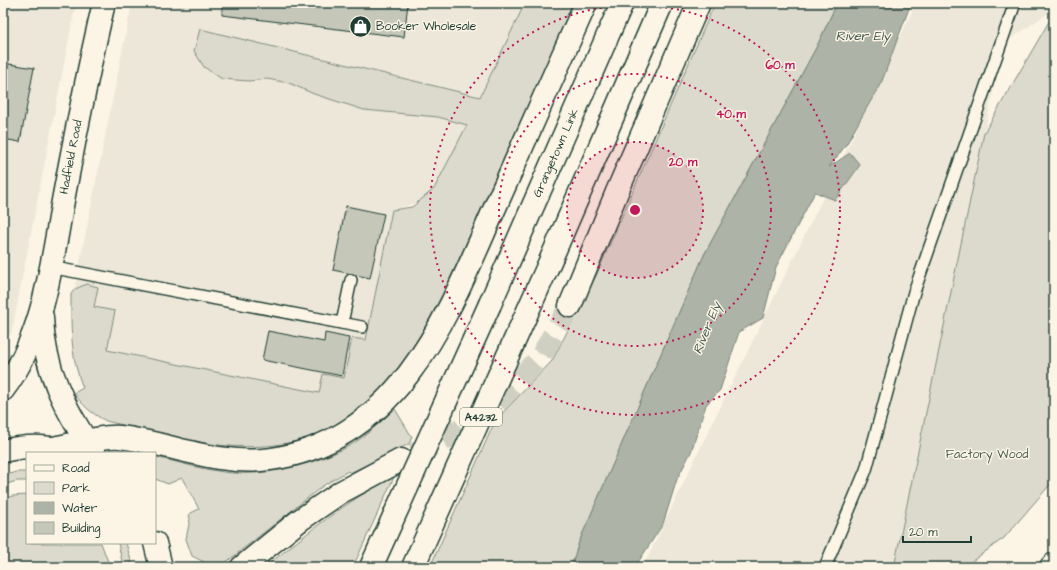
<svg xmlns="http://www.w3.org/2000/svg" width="1057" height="570" viewBox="0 0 1057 570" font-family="'Architects Daughter',sans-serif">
  <rect width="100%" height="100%" fill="#fcf5e5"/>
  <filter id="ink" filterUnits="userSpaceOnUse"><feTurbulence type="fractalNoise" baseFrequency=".025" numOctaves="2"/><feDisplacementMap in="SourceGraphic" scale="8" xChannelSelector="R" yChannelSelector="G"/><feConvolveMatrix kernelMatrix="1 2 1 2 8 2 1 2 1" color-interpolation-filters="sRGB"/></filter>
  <g filter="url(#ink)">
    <!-- built -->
    <g fill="#ece7d8">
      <path d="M3 3H76L11 335 3 334Z"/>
      <path d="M132 3H525L480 97 437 197 392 210 366 341 352 338 344 379 319 393 107 350 94 307 74 291Z"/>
      <path d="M916 3H1054V9L1003 44 894 567H643L708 432 871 100Z"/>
    </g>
    <!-- green -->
    <g fill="#dcdacc" stroke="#7e8c80">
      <path d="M525 3H578C553 52 529 101 507 152 491 187 475 223 459 259 432 318 404 377 349 415 337 424 325 432 311 437 241 460 174 437 106 421 91 413 83 406 74 393L83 388C70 355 71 329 71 294L75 289 87 284 98 287 94 307 115 311 107 350 319 393 323 374 344 378 352 338 366 340 392 210 412 207 434 189 467 125 438 117 364 110 314 94 289 83 267 79 249 81 222 79 204 67 194 51 200 29 480 97Z"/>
      <path d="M715 3H837L817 46 704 255 579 542 571 567H430L495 421 552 361 596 276Z"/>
      <path d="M1054 13V480L1004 538 964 567H894L984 133Z"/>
      <path d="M395 409 412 437 409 444 350 473 348 471 324 485 220 567H209L204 562 192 556 186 539 190 519 189 514 199 509 182 478 168 484 155 479V457C178 462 200 469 223 472 265 478 326 463 360 439 372 430 384 419 395 409Z"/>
      <path d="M16 472H27V481H17L3 485V476Z"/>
      <path d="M394 477 353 567H265C309 532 344 502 394 477Z"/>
      <path d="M27 495V543H101L110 567H3V500L12 496Z"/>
      <path d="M118 543H126L132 564 123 566Z"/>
    </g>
    <!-- water -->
    <path fill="#aeb3a7" stroke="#758479" d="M837 3H911L882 81 846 145 829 167 850 153 860 165 835 200 815 192 776 267 763 318 739 332 720 390 706 405 691 452 677 479 663 524 635 567H571L579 542 704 255 817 46Z"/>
    <!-- building -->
    <g fill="#c5c7b9" stroke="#1f3d34">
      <path d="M222 3H408L404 37 222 15Z"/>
      <path d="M3 63 34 68 20 142 3 139Z"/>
      <path d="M346 206 384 214 370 278 333 270Z"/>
      <path d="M268 331 324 342 325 333 349 338 342 376 262 360Z"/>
    </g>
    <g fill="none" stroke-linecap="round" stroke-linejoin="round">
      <!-- primary-tunnel -->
      <path stroke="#d0d0c2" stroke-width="22" stroke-dasharray="22 11" stroke-linecap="butt" d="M413 454 446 439 495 404 540 358 570 306"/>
      <defs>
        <g id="lane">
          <path d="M50 267 362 327"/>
          <path d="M342 323 351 280"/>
          <path d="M825 567 866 470 914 292 1015 3"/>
        </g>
        <g id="street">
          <path d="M42 317C43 368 66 411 94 453"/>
          <path d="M3 390C46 334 52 257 65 190 77 127 89 65 104 3"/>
        </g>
        <g id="secondary">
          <path d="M3 451C24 446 47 444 67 453"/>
          <path d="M155 543 161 567"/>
          <path d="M1051 567 1054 564"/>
        </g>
        <g id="primary">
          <path d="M548 266 662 3"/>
          <path d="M490 304 622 3"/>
          <path d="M570 306 617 192 699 3"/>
          <path d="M53 448C69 445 105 435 120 437 170 443 220 467 271 459 407 439 452 303 501 194 529 130 558 67 586 3"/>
          <path d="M242 567 300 520 341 492 401 460"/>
        </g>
      </defs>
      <!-- lane casing -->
      <use href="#lane" stroke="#1f3d34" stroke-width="14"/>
      <!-- street casing -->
      <use href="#street" stroke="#1f3d34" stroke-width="25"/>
      <!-- secondary casing -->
      <use href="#secondary" stroke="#1f3d34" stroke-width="25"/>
      <!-- primary casing -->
      <use href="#primary" stroke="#1f3d34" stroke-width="25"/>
      <!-- lane -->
      <use href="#lane" stroke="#fcf5e5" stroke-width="11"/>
      <!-- street -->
      <use href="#street" stroke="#fcf5e5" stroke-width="22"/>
      <!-- secondary -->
      <use href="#secondary" stroke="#fcf5e5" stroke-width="22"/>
      <!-- primary -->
      <use href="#primary" stroke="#fcf5e5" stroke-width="22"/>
      <defs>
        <g id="primary-bridge">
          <path d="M371 567 490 304"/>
          <path d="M413 567 548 266"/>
        </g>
      </defs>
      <!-- primary-bridge casing -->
      <use href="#primary-bridge" stroke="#1f3d34" stroke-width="25" stroke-linecap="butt"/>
      <!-- primary-bridge -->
      <use href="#primary-bridge" stroke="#fcf5e5" stroke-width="22"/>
    </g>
  </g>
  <!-- distance rings -->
  <circle cx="635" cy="210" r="68" fill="#c2185b" fill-opacity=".12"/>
  <g fill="none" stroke="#c2185b" stroke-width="2" stroke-dasharray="2 4">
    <circle cx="635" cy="210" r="68"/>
    <circle cx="635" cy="210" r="136"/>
    <circle cx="635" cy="210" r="205"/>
  </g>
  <!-- icons -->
  <defs>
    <symbol id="shop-disc" viewBox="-11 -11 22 22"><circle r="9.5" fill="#1f3d34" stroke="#fcf5e5"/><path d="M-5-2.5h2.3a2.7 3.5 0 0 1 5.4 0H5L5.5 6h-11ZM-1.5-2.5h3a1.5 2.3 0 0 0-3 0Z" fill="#fff"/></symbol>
  </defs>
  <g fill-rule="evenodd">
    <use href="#shop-disc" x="348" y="14" width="25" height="25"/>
  </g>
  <g text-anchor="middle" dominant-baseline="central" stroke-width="3" stroke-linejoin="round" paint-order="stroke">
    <!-- shield labels -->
    <rect fill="#fcf5e5" stroke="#617469" stroke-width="1" x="460" y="408" width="42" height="18" rx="3"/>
    <g font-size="11" font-weight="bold" fill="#1f3d34">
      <text x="481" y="417">A4232</text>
    </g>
    <!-- poi labels -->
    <g font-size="12" fill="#1f3d34" stroke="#fcf5e5" text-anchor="start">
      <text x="376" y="26">Booker Wholesale</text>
    </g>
    <!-- street labels -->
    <g font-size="12" fill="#1f3d34" stroke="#fcf5e5">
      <text transform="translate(556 153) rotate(-66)">Grangetown Link</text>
      <text transform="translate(71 157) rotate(-79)">Hadfield Road</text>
    </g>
    <!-- park labels -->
    <g font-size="12" fill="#455c52" stroke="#fcf5e5">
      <text x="987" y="454">Factory Wood</text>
    </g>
    <!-- water labels -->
    <g font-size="13" font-style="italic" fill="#435a51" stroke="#fcf5e5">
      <text x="863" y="36">River Ely</text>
      <text transform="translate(707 328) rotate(-68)">River Ely</text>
    </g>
  </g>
  <circle cx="635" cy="210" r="6" fill="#c2185b" stroke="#fcf5e5" stroke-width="2"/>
  <g font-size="12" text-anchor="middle" font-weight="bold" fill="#c2185b" stroke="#fcf5e5" stroke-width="3" stroke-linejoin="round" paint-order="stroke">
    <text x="780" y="69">60 m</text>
    <text x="731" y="118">40 m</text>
    <text x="683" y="166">20 m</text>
  </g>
  <!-- margin -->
  <rect width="1057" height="570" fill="none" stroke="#fcf5e5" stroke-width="16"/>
  <rect x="8" y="8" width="1041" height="554" fill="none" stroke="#1f3d34" stroke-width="1.5" filter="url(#ink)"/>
  <!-- legend -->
  <rect x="26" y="452" width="130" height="92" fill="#fcf5e5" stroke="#a4ab9e"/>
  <rect x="34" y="465" width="20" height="6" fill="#fcf5e5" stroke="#a4ab9e"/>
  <text x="62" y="472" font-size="12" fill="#1f3d34">Road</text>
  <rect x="34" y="482" width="20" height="12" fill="#dcdacc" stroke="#a4ab9e"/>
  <text x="62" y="492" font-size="12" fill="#1f3d34">Park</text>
  <rect x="34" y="502" width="20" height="12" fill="#aeb3a7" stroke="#a4ab9e"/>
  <text x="62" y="512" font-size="12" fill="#1f3d34">Water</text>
  <rect x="34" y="522" width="20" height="12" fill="#c5c7b9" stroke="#a4ab9e"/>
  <text x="62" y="532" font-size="12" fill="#1f3d34">Building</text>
  <!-- scale -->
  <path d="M903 536v6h68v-6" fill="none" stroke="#1f3d34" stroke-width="2"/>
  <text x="909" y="536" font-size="12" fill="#1f3d34" stroke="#fcf5e5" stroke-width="3" paint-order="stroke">20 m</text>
</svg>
